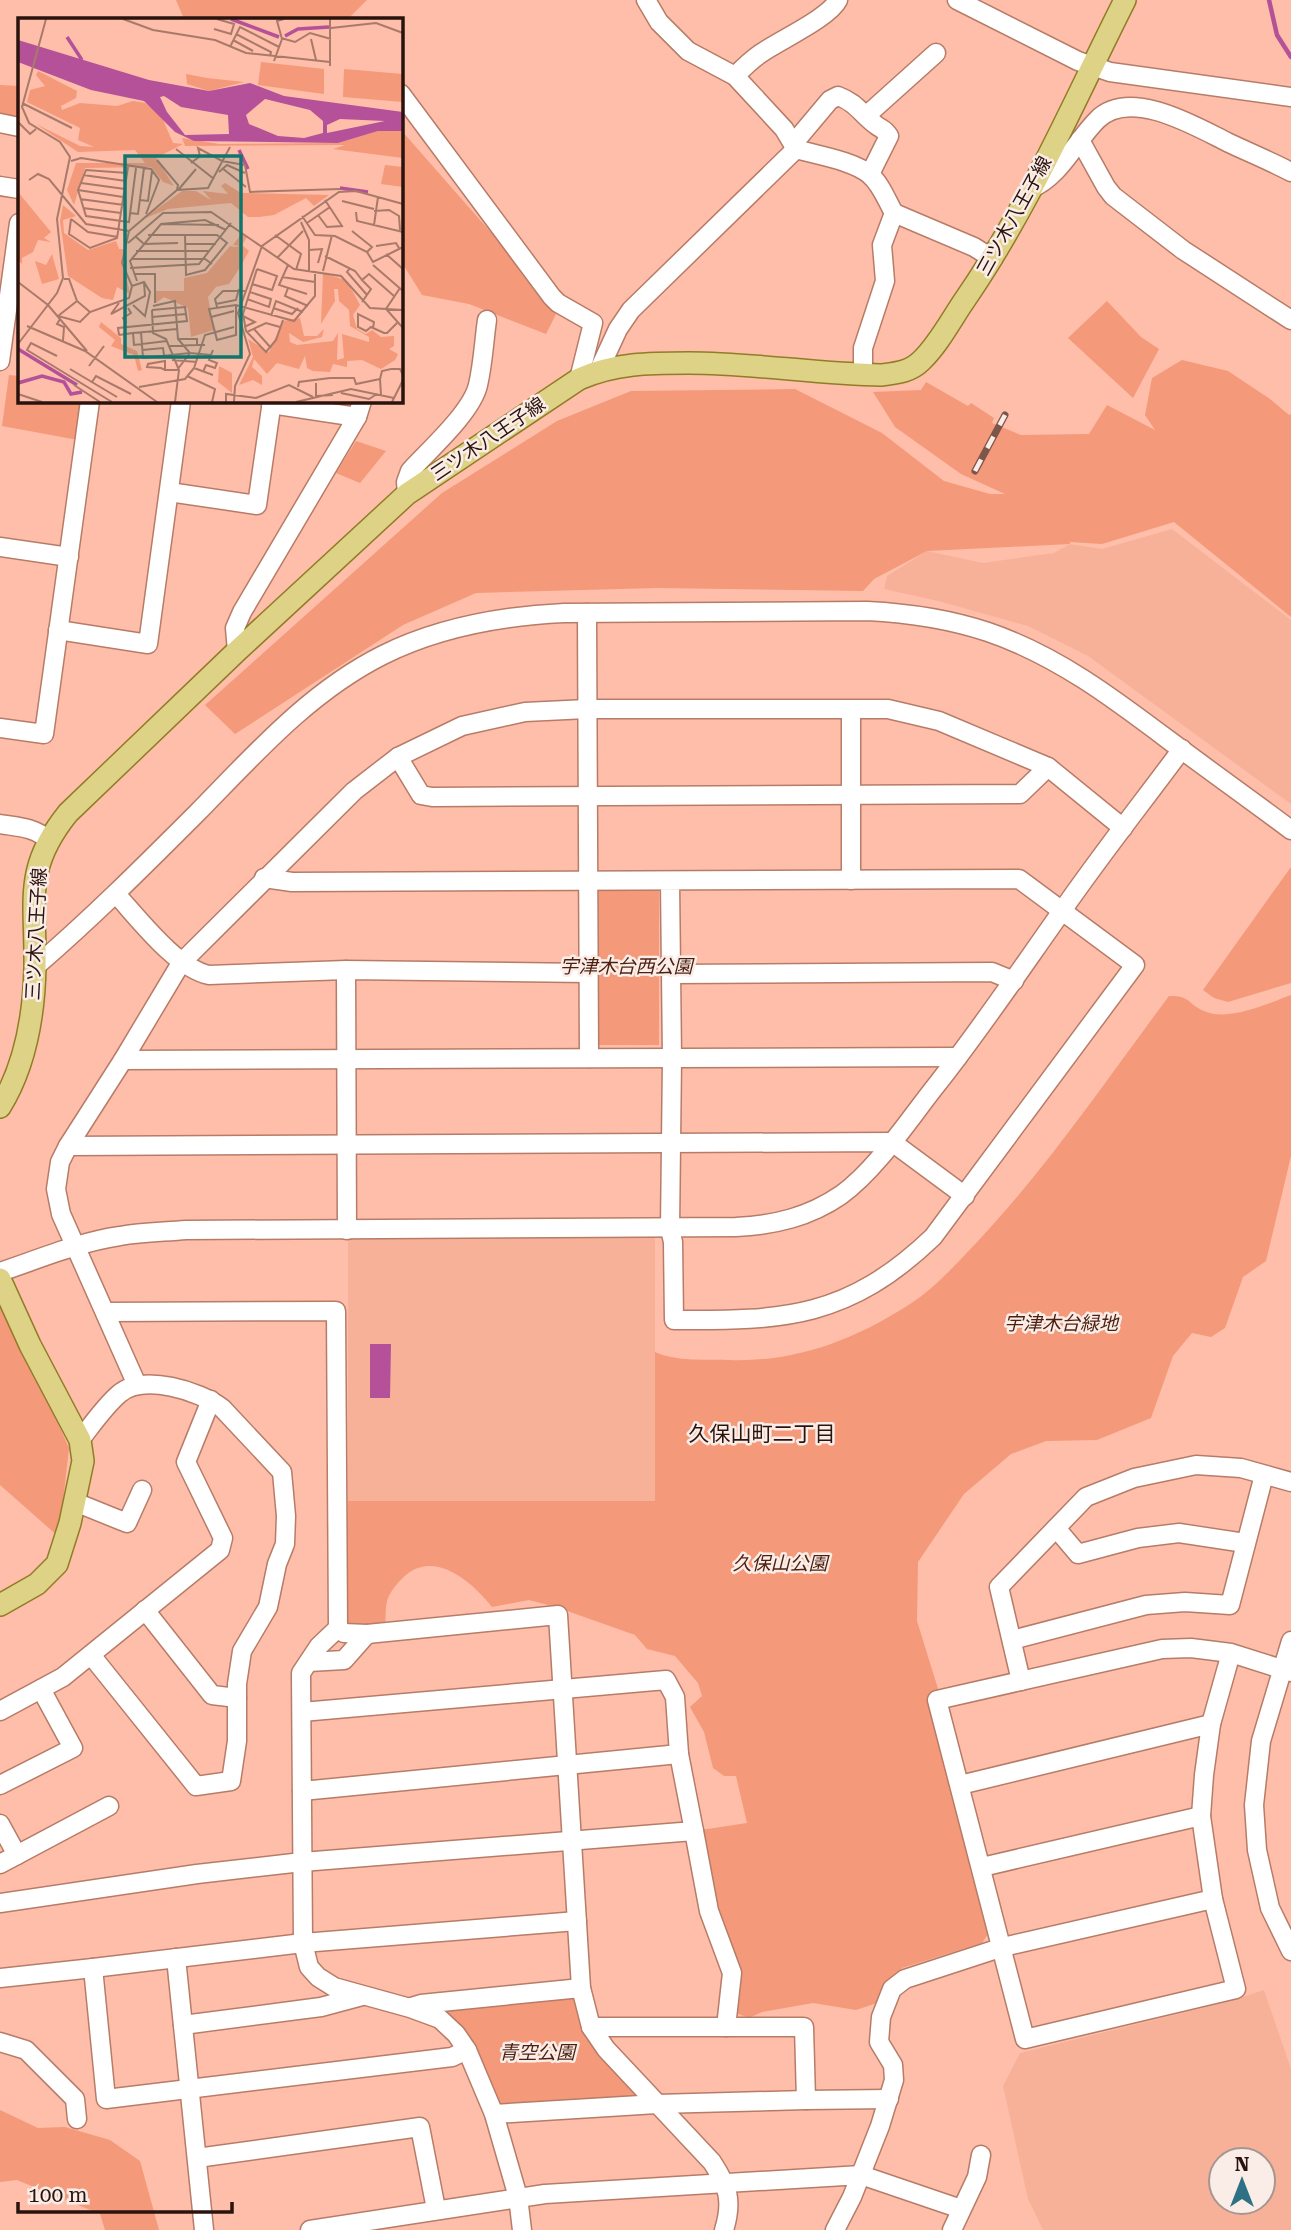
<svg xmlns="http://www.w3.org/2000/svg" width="1291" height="2230" viewBox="0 0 1291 2230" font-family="'Roboto Serif','Noto Sans JP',serif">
  <rect width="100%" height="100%" fill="#febea9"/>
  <!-- built -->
  <g fill="#f7b199" fill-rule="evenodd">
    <path d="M1172 529 1291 620V804L1088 656 1028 626 938 601 884 589 887 576 927 551 983 563 1054 553 1070 544 1102 549Z"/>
    <rect x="348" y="1238" width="307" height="263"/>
    <path d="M1264 1990 1291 2069V2230H1043L1028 2199 1003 2086 1020 2053 1227 2002ZM1263 2160V2202H1221V2160Z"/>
  </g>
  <!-- green -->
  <g fill="#f49979">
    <path d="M176 0H367L348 19H184Z"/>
    <path d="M0 85 19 86V130L0 131Z"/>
    <path d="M401 130 509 253 556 314 546 334 469 304 422 295 401 261Z"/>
    <path d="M1107 301 1141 337 1159 349 1133 398 1068 338Z"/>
    <path d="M1182 360 1228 371 1270 399 1289 415 1291 414V617L1174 522 1102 544 1070 542V544L927 551 874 579 863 591 657 588 476 593 403 625 235 734 205 705 442 493 557 421 631 391 795 389 882 433 944 481 990 494H1005L961 474 895 427 873 392 921 390 926 382 968 406 971 403 994 418 992 423 1021 435 1089 434 1107 405 1155 430 1145 415 1152 378Z"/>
    <path d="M9 375 19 376V401H83L78 440 2 426Z"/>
    <path d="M356 441 386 451 360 483 336 473Z"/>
    <path d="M1291 867V983L1228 1002 1214 998 1203 990Z"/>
    <path d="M591 886 659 887V1045H594Z"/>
    <path d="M1291 995V1156L1266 1261 1243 1277 1225 1328 1211 1337 1192 1333 1173 1356 1151 1418 1097 1440 1046 1441 1011 1454 964 1494 918 1562 917 1621 939 1692 928 1701 988 1934 982 1943 902 1968 877 2003 856 2010 813 2003 762 2012 749 2018 736 2013 701 1830 747 1823 736 1776H724L713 1768 704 1732 690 1707 702 1696 698 1683 675 1656 647 1649 635 1635 556 1607 529 1600 492 1607C473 1583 436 1550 406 1575 398 1582 390 1591 387 1601 385 1609 386 1620 385 1628L348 1627 344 1623 348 1501H655V1352C677 1362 704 1359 728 1360 796 1363 857 1339 913 1302 936 1287 960 1260 979 1240 1049 1165 1107 1079 1169 996 1192 996 1187 1004 1204 1011 1228 1022 1267 1004 1291 995Z"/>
    <path d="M0 1294 69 1448 59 1537 0 1485Z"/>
    <path d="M581 1988 591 2027 657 2104 494 2114 467 2050 421 2004Z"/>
    <path d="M0 2110 38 2128 65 2127 110 2140 140 2161 159 2230H105L100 2214 17 2180 0 2182Z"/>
  </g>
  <!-- water -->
  <path fill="#b45198" d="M370 1344H391L390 1398H370Z"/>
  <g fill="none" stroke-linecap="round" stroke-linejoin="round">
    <!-- stream -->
    <path stroke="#b45198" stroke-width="4.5" d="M1269 0 1277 35 1291 57"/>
    <defs>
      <g id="minor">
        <path d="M646 0 659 22 688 51 735 76 784 129 796 149C816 155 855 161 870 175 881 184 887 201 894 213L974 247 993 259"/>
        <path d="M957 0 1078 61 1110 72 1291 97"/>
        <path d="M735 76C743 68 751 60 760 54 778 41 829 18 838 0"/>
        <path d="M401 94 552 297 558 303 593 323 579 379"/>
        <path d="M867 115 936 53"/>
        <path d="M0 123 19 127"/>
        <path d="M1080 140 1106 187 1113 196 1183 250 1291 320"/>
        <path d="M793 144 830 100 838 96C857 103 861 114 876 125 881 129 885 129 889 136L870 174"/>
        <path d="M0 186 19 189"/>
        <path d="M1030 189C1060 177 1075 142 1097 120 1129 87 1195 126 1227 142 1248 152 1270 161 1291 172"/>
        <path d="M0 361 19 223"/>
        <path d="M599 370 618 329 631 310 796 149"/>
        <path d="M863 375V348L885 281 882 245 894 213"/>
        <path d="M271 404 357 417"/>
        <path d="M169 492 257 505 272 401"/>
        <path d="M407 494 406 482 410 471C429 450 472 412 478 385 483 364 484 341 487 320"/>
        <path d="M0 547 69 557"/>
        <path d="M587 613 589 1058"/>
        <path d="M58 630 148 644 181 401"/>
        <path d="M237 651 235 628 242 612 357 417 362 401"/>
        <path d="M851 710V880"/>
        <path d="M0 728 44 734 90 401"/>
        <path d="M398 757 421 795 432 797 1020 794 1048 767"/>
        <path d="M0 824C17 827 35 827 48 840"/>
        <path d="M264 878 292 882 1019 879 1135 965 933 1237C848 1318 785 1321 674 1320L673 1242 670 1229 672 1059 670 881"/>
        <path d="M116 894C139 919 176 968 209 975L346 970 588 973"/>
        <path d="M35 967C92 918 144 866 197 813 254 755 309 692 383 655 439 627 502 616 564 613L867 611C907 613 949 619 988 632 1056 655 1113 698 1170 741 1210 771 1251 800 1291 830"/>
        <path d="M346 970 347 1230"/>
        <path d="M672 974 992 972 1014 981"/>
        <path d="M123 1060 958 1057"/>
        <path d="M68 1146 892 1142 965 1196"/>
        <path d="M0 1272C39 1259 79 1242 120 1236 142 1232 164 1232 186 1230L736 1227C775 1225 809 1217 841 1195 877 1169 910 1118 938 1083 982 1027 1021 969 1062 911 1100 856 1142 803 1182 749"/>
        <path d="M105 1312 336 1311 338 1628"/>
        <path d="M137 1385 61 1214 56 1189 60 1162 68 1146 123 1060 181 963 354 791 398 757 462 726 525 712 587 709H888L939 721 1048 767 1123 828"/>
        <path d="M80 1440C92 1425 104 1407 119 1394 143 1373 200 1391 222 1408L282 1472 286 1516 285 1544 277 1564 268 1607 242 1651 237 1684V1741L231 1781 196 1786 91 1655"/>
        <path d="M75 1502 127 1523 142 1490"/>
        <path d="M1056 1528 1078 1554 1138 1538 1179 1533 1245 1543"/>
        <path d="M145 1610 212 1695 237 1698"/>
        <path d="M1012 1640 1146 1605 1185 1602 1230 1605 1264 1475"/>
        <path d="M1291 1641 1261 1741 1254 1805 1257 1850 1270 1908 1291 1951"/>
        <path d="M1231 1653 1211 1724 1204 1775 1201 1816 1213 1899 1236 1989 1025 2039 937 1700 1162 1649 1191 1648 1231 1653 1291 1672"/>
        <path d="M309 1662 344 1660 367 1634"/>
        <path d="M1021 1681 999 1587 1086 1497 1134 1478 1196 1465 1241 1468 1291 1482"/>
        <path d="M0 1711 63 1677 220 1550 223 1538 186 1462 211 1400"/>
        <path d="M0 1785 73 1748 41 1689"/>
        <path d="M960 1785 1211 1724"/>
        <path d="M302 1791 679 1754"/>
        <path d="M0 1824 17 1855"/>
        <path d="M694 1831 709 1911 732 1973 726 2027"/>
        <path d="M0 1864 109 1806"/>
        <path d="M982 1867 1201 1816"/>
        <path d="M0 1903 197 1874 302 1862 694 1831 679 1754 675 1697 666 1680 302 1712"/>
        <path d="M176 1958 204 2230"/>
        <path d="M93 1968 303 1943 577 1921"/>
        <path d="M0 1978 93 1968 106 2099 452 2057 467 2050"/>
        <path d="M411 2007 421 2004 581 1988"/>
        <path d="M183 2025 321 2007 362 1996"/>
        <path d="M591 2027H804L806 2100 889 2099"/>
        <path d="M0 2042 26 2050 75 2099 77 2119"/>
        <path d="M494 2114 657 2104 806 2100"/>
        <path d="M197 2158 420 2127 436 2209"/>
        <path d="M310 2230 545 2194 861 2175 961 2209"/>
        <path d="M522 2230 518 2197 494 2114 467 2050 456 2034 440 2019 410 2008 334 1987 318 1977 309 1967 303 1943 301 1673 319 1646 338 1628 344 1633 367 1634 558 1615 581 1988 591 2027 606 2049 712 2162C728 2186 733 2201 724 2230"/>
        <path d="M835 2230 852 2197 880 2126 894 2080 893 2065 879 2042 881 2017 892 1989 905 1979 1003 1947 1213 1899"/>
        <path d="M952 2230 977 2177 981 2155"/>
      </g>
      <g id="major">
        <path d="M0 1107C26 1065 34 1015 35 967 36 900 23 869 68 813L237 651 407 494 579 379C615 363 650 363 689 363 753 363 817 374 881 375 896 373 910 372 921 361 938 345 951 320 964 301 1029 207 1074 101 1125 0"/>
        <path d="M0 1279 30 1345 80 1440 83 1461 70 1523 57 1564 37 1584 0 1605"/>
      </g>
    </defs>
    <!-- minor casing -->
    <use href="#minor" stroke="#b77c68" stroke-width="21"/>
    <!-- major casing -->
    <use href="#major" stroke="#917c27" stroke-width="24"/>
    <!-- minor -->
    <use href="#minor" stroke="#fff" stroke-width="18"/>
    <!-- major -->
    <use href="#major" stroke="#ded286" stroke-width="21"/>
    <defs>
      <path id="rail" d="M975 471 1005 415"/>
    </defs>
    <!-- rail casing -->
    <use href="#rail" stroke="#7d564a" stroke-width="7"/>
    <!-- rail -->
    <use href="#rail" stroke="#faede8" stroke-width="4.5" stroke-dasharray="13" stroke-linecap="butt"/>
  </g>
  <g text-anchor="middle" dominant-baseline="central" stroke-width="5" stroke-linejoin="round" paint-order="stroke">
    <!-- street labels -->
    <g font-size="19" fill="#2a130c" stroke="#faede8">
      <text transform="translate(1014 216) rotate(-61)">三ツ木八王子線</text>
      <text transform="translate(488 439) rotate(-34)">三ツ木八王子線</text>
      <text transform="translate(36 934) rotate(-87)">三ツ木八王子線</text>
    </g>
    <!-- park labels -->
    <g font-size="19" font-style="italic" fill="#4c1f0f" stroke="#faede8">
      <text x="626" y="966">宇津木台西公園</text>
      <text x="1061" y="1323">宇津木台緑地</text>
      <text x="780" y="1563">久保山公園</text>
      <text x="537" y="2052">青空公園</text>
    </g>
    <!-- neighbourhood labels -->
    <g font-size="21" fill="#2a130c" stroke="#faede8">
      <text x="762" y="1434">久保山町二丁目</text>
    </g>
  </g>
  <!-- overview -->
  <g transform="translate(18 18)">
    <rect width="385" height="385" fill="#febea9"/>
    <path d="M243 44 306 51V76L240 67ZM326 51 385 56V84L325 79ZM20 53 59 73 58 80 43 88 44 92 62 85 99 88 115 83 127 85 143 97 155 125 165 126 138 140 156 168 145 164 133 149 67 150 56 187 49 172 58 145H127L117 132 60 134 18 106 62 128 76 129 60 122 62 110 9 84 12 72 27 68 18 57ZM168 56 189 60 226 64 191 73 169 66ZM360 113H385V140L315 131 327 127 167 128 164 120 201 126 320 125ZM367 147 385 149V169L363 166ZM207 165 223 175 311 177 296 188 288 180 256 197 241 199H230L213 185 150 191 125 201 164 173H178L193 182 185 173 210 176 203 168ZM0 174 33 214 26 220 33 224 20 222 15 234 4 240V246L0 242ZM45 187 58 198 45 202 46 215 70 232 98 223 101 231H108L104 240 112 276 99 269 95 282 84 280 50 258 42 203ZM224 215 229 219 224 227 231 233 221 251 211 266 198 269 190 279 196 312 173 319 170 290 146 279 138 285V273H166V260L189 255 212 228 217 229 222 228 215 227ZM34 236 41 261 24 266 17 243 28 247ZM305 255 327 262 335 274 342 287 335 297 339 311 348 316 354 312 363 319 376 318V328L371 331 380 336 377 342 363 351 344 342 329 343V349L315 346 312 354 295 353 289 350 287 338 281 351 259 345 249 356 236 341 234 349 244 358V367L235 362 221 367 235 339 230 321 251 334 265 303 282 300 286 318H299L306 311 304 319 285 324 271 315 272 324 279 327 315 323 320 315 319 342 326 340 324 316 351 324V319L332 308 331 292 321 283 320 271H316L317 283 303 306ZM83 304 103 320V326L119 333 124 352 120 353 116 337 93 328 97 322 81 309ZM201 348 214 355V375L200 364Z" fill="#f49979"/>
    <path d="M0 22 131 62 191 73 232 65 266 78 385 94V113H360L320 125 176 123 157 114 126 83 73 72 0 44ZM146 78 163 89 210 97 211 116 167 117 149 94 142 79ZM247 81 292 92 305 103V115L286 120 260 118 231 106 228 97ZM322 101 367 103 309 115V107Z" fill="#b45198" fill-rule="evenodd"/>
    <path fill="none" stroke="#b45198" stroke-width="3.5" d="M213 1 261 19M267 18 280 11 311 9M49 19 64 42M221 132 230 151M322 170 350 174M0 331 59 367M0 365 24 358 46 364 53 376 64 374"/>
    <path fill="none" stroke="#a97a6a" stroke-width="2" d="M105 1 135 12 197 22 228 35 312 44M313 10 358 5 385 15M196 11 213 16 216 6 199 1M218 16 253 34 252 38M263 20 277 24 292 15 313 21M293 21 298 42M215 22 235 33M212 29 222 9 261 29M256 43 264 21 259 3 266 1M312 48V1M4 85 54 110M0 104 12 116 18 111M158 131 196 161M139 142 160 167 159 172M53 143 63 140 133 151 141 162 128 196M173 145 182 138 180 130 204 143 227 147 232 174 322 171M204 150 228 169M201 154 209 147 227 155M109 155 68 152 60 172 68 198 111 204 118 150M65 157 108 163M11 162 20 156 31 161 68 206 111 213M63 165 107 171M161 171 178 151M60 172 105 179M62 181 106 187M122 182 130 183 134 153M324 183 356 191M65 190 103 195M356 193 371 192 381 198 382 212M338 194 339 203 385 214M112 195 120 196 126 150M300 197 309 209 324 208 307 182M284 198 297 217 317 218 349 234 355 244 385 229M53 201 51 216 72 230 99 220 110 149M53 201 70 214 100 219M283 204 291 222V253M289 205 312 189M143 206 201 207M356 207 360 179M334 213 354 229 349 234M130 217H199L209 225 187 252 168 257 167 217M257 217 283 236 278 252M117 218 126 226 160 225M110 225 145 195 193 194 276 251 323 258 352 290 385 292M167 226H198M358 228 378 225 381 230M291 232 304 231 300 245M118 233H192M368 236 385 251M307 238 337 253 344 262M259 240 285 213M113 241H187L194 246M270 247 261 267 289 276M355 247 385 273M112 250 181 246 213 205M332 250 329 254 349 277M239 251 225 296 228 313 248 334 258 322 265 302M305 253 314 217M116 256H137V285M264 259 297 264M46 261H51L59 283M119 263 112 243 143 206 187 202 208 212M0 264 30 287M234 266 254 272 259 258 239 251M114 268 126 264 132 274 127 298 115 287M270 270 267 278 290 288M382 270 368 291 385 310M229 281 251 289 253 281 232 274M344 284 353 271 344 262 351 256 376 278M101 285 93 296 127 278 126 264M198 286 218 282 221 271M30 287 69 333M218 287V317L199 322 191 291 218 287 276 303 297 278V253M135 288 157 283 160 321 172 335 159 352H147L143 350 129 349 130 346 147 343V352M199 289 197 281 205 273H228M255 290 274 296 280 290M134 292 135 315 148 321 161 352 157 384M40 298 59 283 72 294M40 298 62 304 72 294 111 280 114 268 104 245 111 213 159 172 190 170 212 129M225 298 237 304 226 309M253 298 258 283 285 294M134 299 168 296M193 299 216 293M42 301 39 306 46 309 45 323M108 305 105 300 113 295 110 290M9 308 67 333 139 384M355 310 356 304 340 296V309L348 313 353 309 366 315H369L379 305M236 311 253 330M123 314 125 340 172 335 193 337M229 314 248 305 262 309M115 315 159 311M101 317 100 310 169 303 167 289 134 292M101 317 115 315 116 327 149 323M160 321H179V327H187M0 326 39 275 45 260 39 201 52 139 42 124 11 105 4 89 28 1M151 328 179 327M124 332 145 330 146 337M39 338 13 325 9 332 94 384M154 342 179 344M71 348 86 328M176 350 187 317 216 309M52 351 99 379M185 354 188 347 197 350 199 345 191 342 195 332M169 358 197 371 194 384M362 361 364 353 373 351H382L385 357M74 364 78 358 113 376M298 365V378L315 377M56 367 82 384M121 369 167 361 176 350 195 357M280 369 281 364 312 360H336L338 366 362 361 363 377M323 375 351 381 359 376M0 376 24 384M208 384V376L238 380 271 367 295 379M216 384 217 368 232 336 220 295 244 228 321 174 338 173 385 186M278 384 333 371 376 380M374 384 385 362"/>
    <path fill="#0f766e" fill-opacity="0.15" stroke="#0f766e" stroke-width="3.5" d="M107 138H223V339H107Z"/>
    <rect width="385" height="385" fill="none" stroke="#2a130c" stroke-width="3.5"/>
  </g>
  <!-- north arrow -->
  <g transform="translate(1242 2181)"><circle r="33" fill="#faede8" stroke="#a79690" stroke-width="2"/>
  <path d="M0-5L12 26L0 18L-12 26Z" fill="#2f7184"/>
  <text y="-10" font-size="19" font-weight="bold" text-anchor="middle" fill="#2a130c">N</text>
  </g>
  <!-- scale -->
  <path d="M18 2202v10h214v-10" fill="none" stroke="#2a130c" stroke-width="3.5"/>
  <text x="28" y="2202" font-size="21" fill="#2a130c" stroke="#faede8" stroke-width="5" paint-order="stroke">100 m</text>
</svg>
